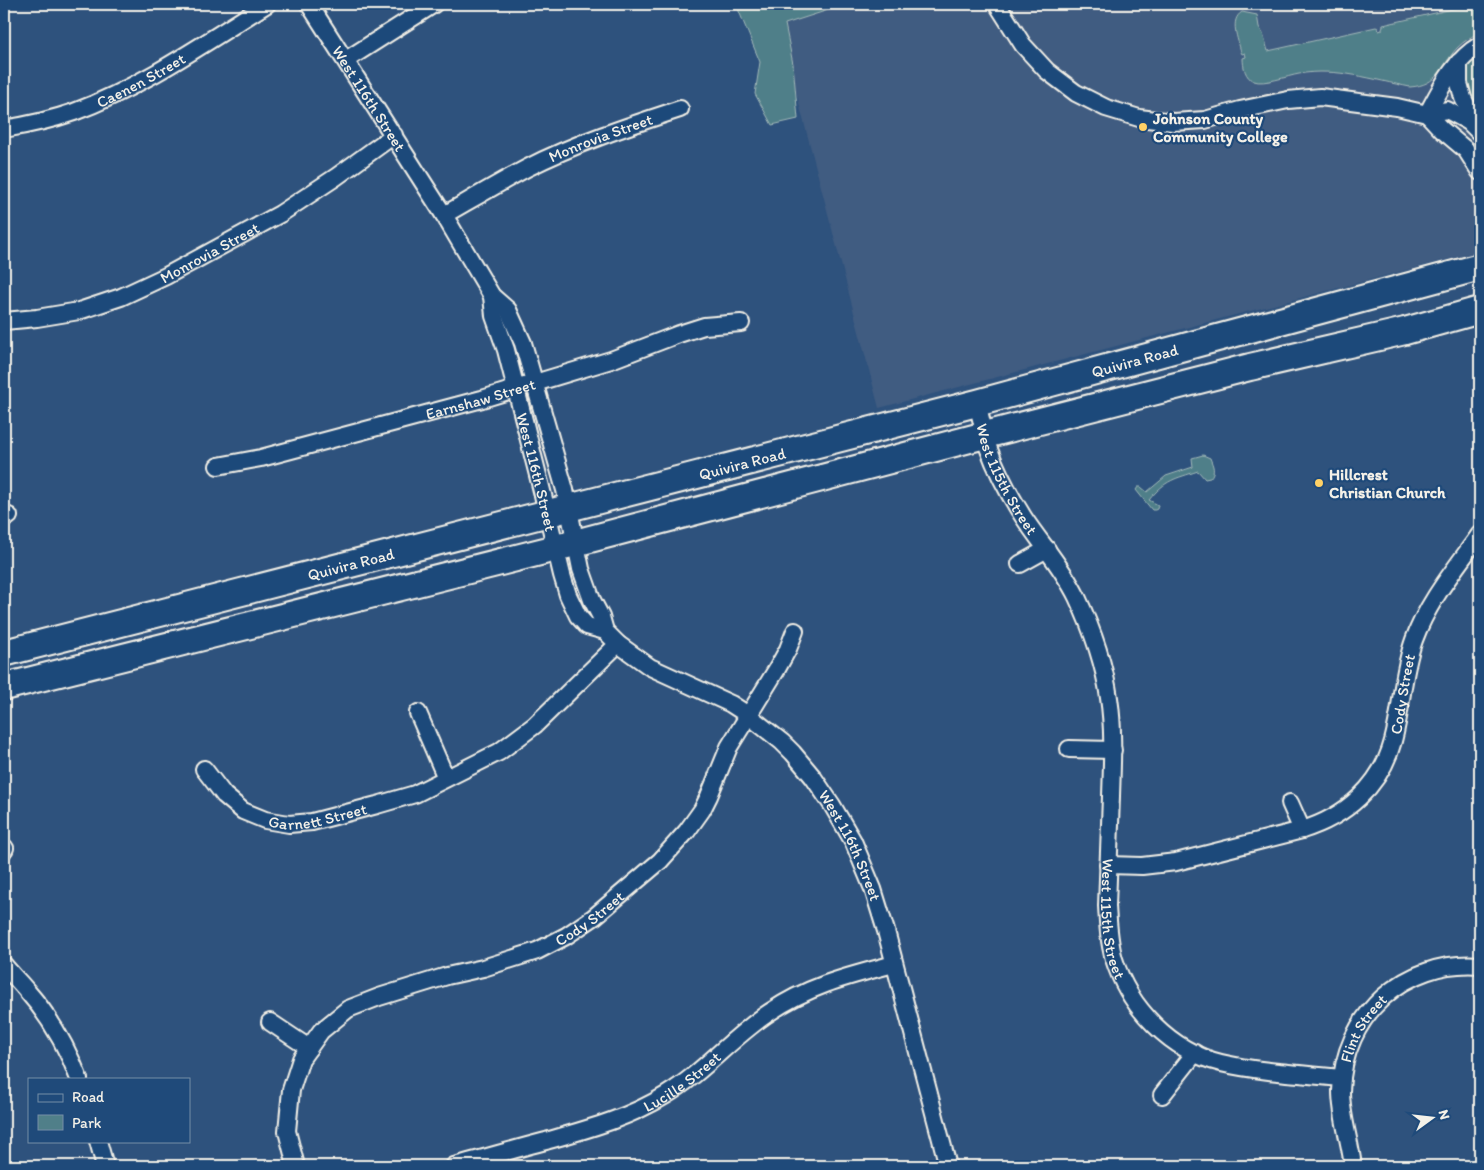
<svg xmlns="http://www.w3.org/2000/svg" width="1484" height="1170" viewBox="0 0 1484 1170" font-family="Itim,sans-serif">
  <rect width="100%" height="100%" fill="#2e527d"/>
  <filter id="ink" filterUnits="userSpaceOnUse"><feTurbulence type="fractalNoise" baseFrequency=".02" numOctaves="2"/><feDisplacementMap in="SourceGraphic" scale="10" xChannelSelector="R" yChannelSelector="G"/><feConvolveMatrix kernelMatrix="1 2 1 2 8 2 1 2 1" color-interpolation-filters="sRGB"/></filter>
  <g filter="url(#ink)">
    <!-- built -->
    <path fill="#405c81" d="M773 4H1480V251L879 408Z"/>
    <!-- green -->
    <g fill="#507f89" stroke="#a2b8b8">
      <path d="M736 4H847L785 24 793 64 798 119 772 125 755 94 760 62Z"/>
      <path d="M1460 4H1480V32C1472 36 1464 41 1457 48 1440 67 1439 85 1410 87 1374 80 1336 67 1299 74 1288 76 1263 85 1254 81 1245 78 1243 66 1243 58L1246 57 1245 53 1242 54 1241 52C1238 39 1229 20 1242 12L1257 15 1259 27 1263 34 1268 51 1376 27 1378 28 1379 31 1382 30 1383 25 1461 7Z"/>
      <path d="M1480 51V112L1476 109 1464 83 1467 66Z"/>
      <path d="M1203 455 1210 458C1213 466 1216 471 1210 478L1205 479 1198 471C1175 479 1166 479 1149 500L1158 505 1157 509 1155 510H1152L1136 490 1138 487H1141L1147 492 1166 476 1193 467 1192 458Z"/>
    </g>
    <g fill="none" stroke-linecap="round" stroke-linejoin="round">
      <defs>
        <g id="minor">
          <path id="s1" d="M309 4 444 215 492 296 508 310 523 343 565 490 581 569 592 600 601 617 605 631"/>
          <path d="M997 4 1023 45 1047 71 1076 93 1106 108 1139 118 1173 122 1205 120 1240 110 1288 100 1320 97 1397 107 1427 114 1447 110 1469 122 1480 133"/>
          <path d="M346 60 434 4"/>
          <path d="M1459 62V83L1463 98 1478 129"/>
          <path d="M1427 114C1441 88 1454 60 1480 45"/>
          <path d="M1427 114 1441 129 1466 150 1480 172"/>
          <path id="s2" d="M4 129C28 125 51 120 74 112 142 87 206 42 267 4"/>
          <path id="s3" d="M444 215C472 199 499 183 527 168 576 143 628 126 680 109"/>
          <path id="s4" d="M492 296 494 316 506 350 516 389 543 495 562 575 568 595 578 616 587 626 605 631 618 644 650 667 731 704 748 715 782 742 793 753 813 777 832 805 853 841 873 889 886 931 948 1166"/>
          <path id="s5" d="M4 321 37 318 79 311 121 297 166 276 280 214 336 177 394 135"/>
          <path id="s6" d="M977 403C981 418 984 433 988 447 997 472 1010 496 1024 518 1042 545 1063 568 1077 597 1092 629 1104 662 1109 698 1114 731 1112 763 1111 796 1110 833 1108 870 1107 906 1108 924 1109 942 1114 959 1129 1008 1171 1051 1221 1063 1260 1072 1302 1074 1342 1078"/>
          <path id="s7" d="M218 466 261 458 482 399 611 360 679 334 704 326 741 323"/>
          <path d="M4 519 9 516"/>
          <path d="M1020 564 1047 549"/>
          <path d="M418 713 446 778"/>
          <path d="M1069 749 1113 750"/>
          <path id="s8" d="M204 769 224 795 243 811 265 820 289 824 312 822 377 805 415 794 499 752 535 725 618 644"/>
          <path d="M1290 803 1302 830"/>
          <path d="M4 850 5 848"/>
          <path id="s9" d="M1108 865 1142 866 1176 862 1302 830C1345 817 1381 786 1393 741 1402 708 1402 673 1414 640 1428 601 1456 568 1480 534"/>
          <path d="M4 965C11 974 20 982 27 991 50 1017 67 1047 79 1079"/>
          <path d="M270 1022 309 1048"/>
          <path d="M1162 1095 1195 1053"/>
          <path d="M98 1141 105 1166"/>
          <path id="s10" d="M296 1166 287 1131 291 1090 301 1059 321 1031 348 1009 379 997 447 976 483 968 537 951 566 936 594 917 660 861 687 831 702 810 709 796 729 747 777 669 788 649 795 631"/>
          <path id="s11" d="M454 1166C485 1158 515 1149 546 1141 588 1129 629 1118 666 1095 704 1072 733 1036 770 1012 810 985 849 976 894 964"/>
          <path id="s12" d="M1353 1166C1350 1141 1341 1116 1341 1091 1343 1015 1405 959 1480 965"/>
        </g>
        <g id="primary">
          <path id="s13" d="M4 653 977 403 1480 267"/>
          <path d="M4 687 556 548 985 435 1250 367 1405 331 1480 310"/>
        </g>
      </defs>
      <!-- minor casing -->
      <use href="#minor" stroke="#f4f1e8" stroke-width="20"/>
      <!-- primary casing -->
      <use href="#primary" stroke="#f4f1e8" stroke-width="30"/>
      <!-- minor -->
      <use href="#minor" stroke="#1f4a7a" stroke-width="16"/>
      <!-- primary -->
      <use href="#primary" stroke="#1f4a7a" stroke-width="26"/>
    </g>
  </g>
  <!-- markers -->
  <g fill="#ffd166" stroke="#1f4a7a" stroke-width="2">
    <circle cx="1143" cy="127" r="5"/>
    <circle cx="1319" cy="483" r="5"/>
  </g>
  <g text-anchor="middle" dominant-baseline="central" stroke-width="4.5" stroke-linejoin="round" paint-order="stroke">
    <!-- street labels -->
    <g font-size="16" fill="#f4f1e8" stroke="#1f4a7a">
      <text stroke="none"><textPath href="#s2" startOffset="146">Caenen Street</textPath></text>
      <text stroke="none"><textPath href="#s1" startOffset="112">West 116th Street</textPath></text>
      <text stroke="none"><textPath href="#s3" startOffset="175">Monrovia Street</textPath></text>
      <text stroke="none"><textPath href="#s5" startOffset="219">Monrovia Street</textPath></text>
      <text stroke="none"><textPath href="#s13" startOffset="1168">Quivira Road</textPath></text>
      <text stroke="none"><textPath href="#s7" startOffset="271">Earnshaw Street</textPath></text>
      <text stroke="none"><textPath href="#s13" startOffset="762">Quivira Road</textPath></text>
      <text stroke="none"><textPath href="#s4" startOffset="182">West 116th Street</textPath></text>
      <text stroke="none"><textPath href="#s6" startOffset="82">West 115th Street</textPath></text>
      <text stroke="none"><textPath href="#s13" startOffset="358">Quivira Road</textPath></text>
      <text stroke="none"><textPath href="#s9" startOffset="379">Cody Street</textPath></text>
      <text stroke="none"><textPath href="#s8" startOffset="135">Garnett Street</textPath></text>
      <text stroke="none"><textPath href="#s4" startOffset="700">West 116th Street</textPath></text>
      <text stroke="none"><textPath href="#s10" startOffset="439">Cody Street</textPath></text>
      <text stroke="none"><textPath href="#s6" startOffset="548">West 115th Street</textPath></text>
      <text stroke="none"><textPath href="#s12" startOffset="144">Flint Street</textPath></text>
      <text stroke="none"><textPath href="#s11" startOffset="245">Lucille Street</textPath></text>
    </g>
    <!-- poi labels -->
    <g font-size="16" font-weight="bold" fill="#f4f1e8" stroke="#1f4a7a" text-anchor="start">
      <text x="1153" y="118">Johnson County<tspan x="1153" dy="18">Community College</tspan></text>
      <text x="1329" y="474">Hillcrest<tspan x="1329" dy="18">Christian Church</tspan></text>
    </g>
  </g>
  <!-- margin -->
  <rect width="1484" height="1170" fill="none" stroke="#1f4a7a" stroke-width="20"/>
  <rect x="10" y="10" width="1464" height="1150" fill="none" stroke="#f4f1e8" stroke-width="2" filter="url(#ink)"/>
  <!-- legend -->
  <rect x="28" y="1078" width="162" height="65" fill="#1f4a7a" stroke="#748da6"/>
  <rect x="38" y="1094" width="25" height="8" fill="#1f4a7a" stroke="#748da6"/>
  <text x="72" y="1102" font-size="15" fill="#f4f1e8">Road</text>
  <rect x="38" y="1115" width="25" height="15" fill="#507f89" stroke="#748da6"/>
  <text x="72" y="1128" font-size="15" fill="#f4f1e8">Park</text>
  <!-- north arrow -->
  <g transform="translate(1432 1118) rotate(75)" stroke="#1f4a7a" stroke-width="4" paint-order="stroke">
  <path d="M0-4L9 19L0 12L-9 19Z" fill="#f4f1e8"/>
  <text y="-8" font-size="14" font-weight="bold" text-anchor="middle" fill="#f4f1e8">N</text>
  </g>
</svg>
